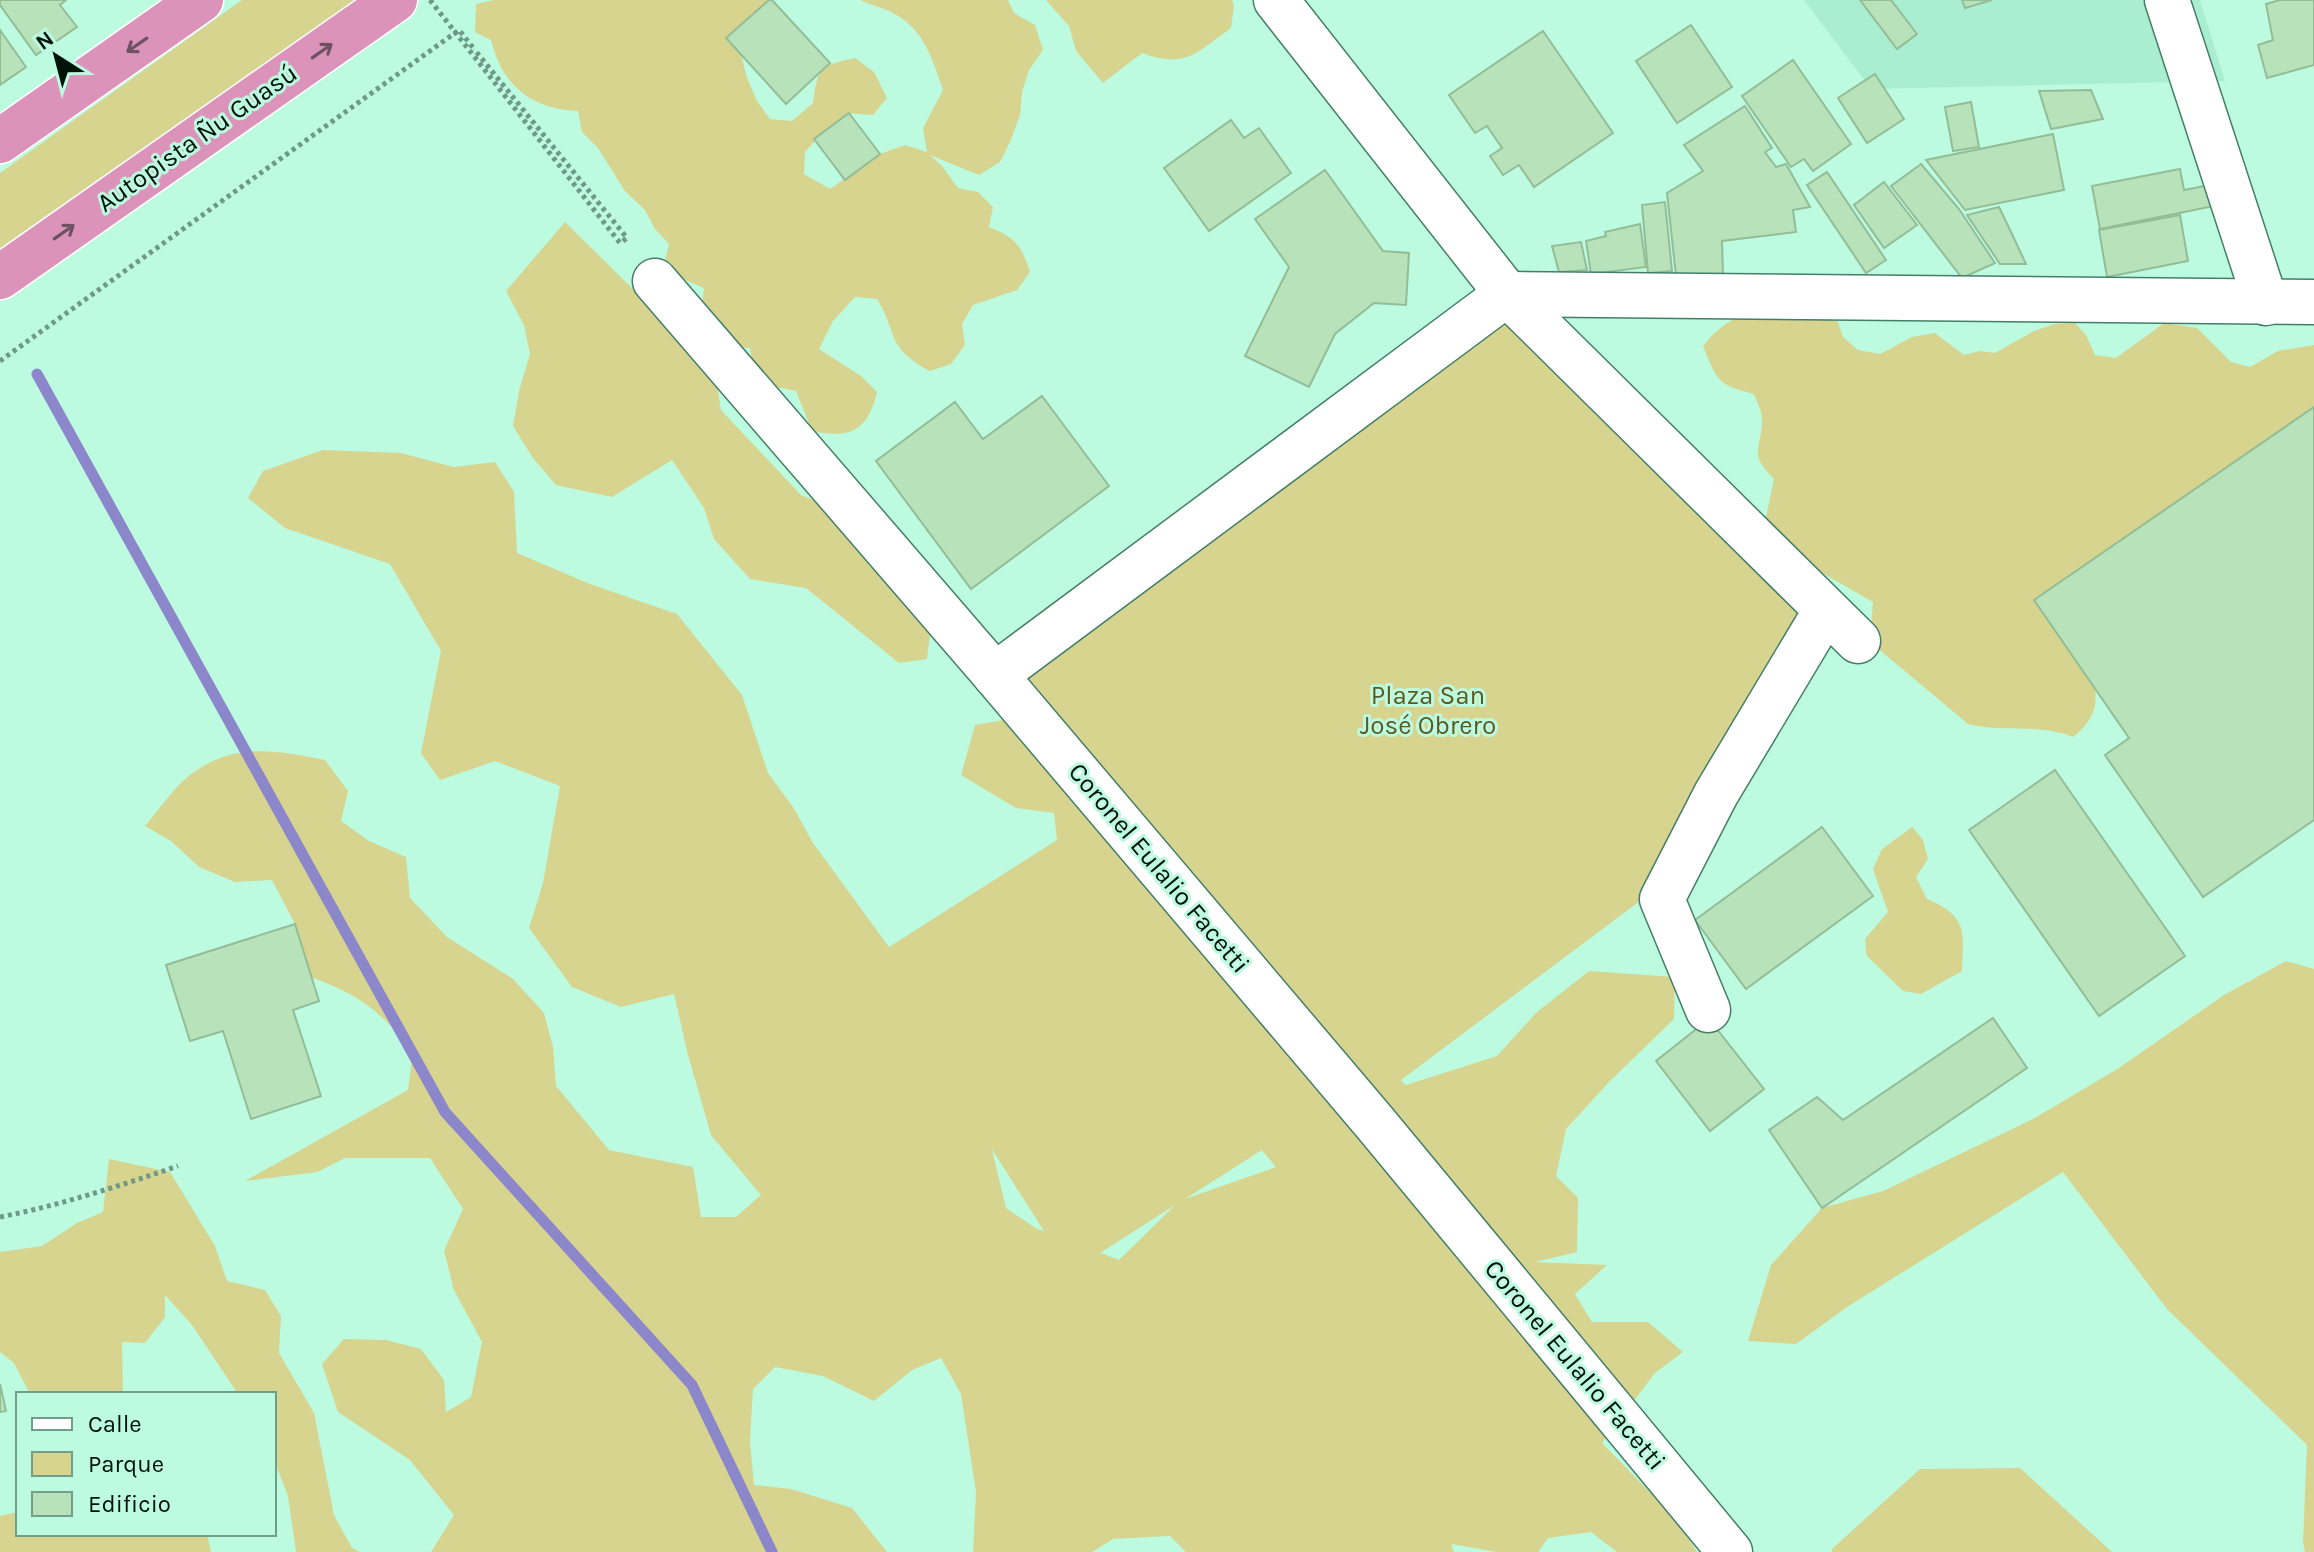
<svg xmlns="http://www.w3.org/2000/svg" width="2314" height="1552" viewBox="0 0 2314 1552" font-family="Karla,sans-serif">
  <rect width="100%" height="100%" fill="#bdfbe1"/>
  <!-- built -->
  <path fill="#aaeed2" d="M1804 0H2200L2225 81 1871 89Z"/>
  <!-- green -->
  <g fill="#d6d48f" fill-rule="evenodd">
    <path d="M242 0H361L0 257V173Z"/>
    <path d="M494 0H769L748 19 741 54 747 78 757 101 770 119 792 121 813 103C818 67 819 66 855 58L874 72 887 98 873 115 848 113 823 132 805 152 804 174 830 189 880 154 905 145 927 152 923 128 943 90C932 58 924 28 891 12 881 7 870 5 860 0H1008L1014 13 1035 25 1043 50 1029 70 1022 92 1020 115 1010 142 1000 162 979 175 930 155 942 166 958 188 978 192 993 207 989 227C1016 238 1021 245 1030 272L1017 290 973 305 962 324 965 345 951 364 930 371C885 347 899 335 877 299L855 297 833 321 819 349 861 376 877 392C868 431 850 439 812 431L796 391 776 387 754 375 750 348 711 346 721 410 801 495 854 515 869 566 933 607 927 659 899 663 806 588 750 579 714 539 704 508 672 460 612 497 556 485 533 458 513 426 519 391 530 354 524 325 506 291 565 222 642 298 699 326 704 288 683 279 664 265 669 244 655 229 645 210 625 191 598 148 582 132 578 111C531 109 502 85 491 40L475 32 476 4Z"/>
    <path d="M1046 0H1232L1234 5 1231 28C1196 53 1186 69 1142 53L1103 83 1076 51 1069 26Z"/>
    <path d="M1503 307 1813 625 1652 892 1401 1080 1406 1085 1497 1056 1537 1012 1589 971 1675 977 1674 1019 1610 1081 1566 1129 1556 1176 1578 1198 1577 1252 1535 1262 1607 1265 1575 1294 1592 1322H1648L1683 1352 1655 1373 1602 1443 1678 1521 1697 1552H1617L1591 1532 1548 1538 1538 1552H1497L1451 1544 1454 1552H1186L1170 1536 1113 1539 1092 1552H973L976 1492 961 1394 941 1358 912 1370 874 1401 823 1376 775 1367 753 1389 750 1441 754 1485 791 1489 852 1508 887 1552H431L454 1515 410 1460 338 1412 322 1364 344 1339 386 1340 421 1349 444 1380 446 1412 471 1397 482 1342 454 1290 444 1251 463 1209 430 1158H345L317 1172 245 1181 408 1090 413 1052C378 1009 363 997 311 977L295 924 272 880 235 882 199 867 171 841 145 826C159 810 173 788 190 775 233 742 276 750 325 760L348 791 341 821 369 841 406 857 410 898 447 937 513 979 544 1013 553 1047 556 1086 609 1150 693 1167 701 1217H736L761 1195 711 1135 688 1055 674 994 621 1007 572 987 529 928 543 883 560 786 495 761 440 780 421 753 441 651 390 564 285 528 248 498 263 471 323 450 401 453 454 467 495 462 514 492 517 553 590 584 677 614 742 695 768 773 793 807 813 843 889 947 1057 840 1054 813 1016 808 961 775 975 725 1038 714 1003 676ZM992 1150 993 1151 1044 1231 1037 1229 1006 1208ZM1262 1150 1276 1167 1185 1199ZM1175 1205 1119 1260 1101 1253H1100Z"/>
    <path d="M1819 310 1838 322 1843 337 1858 350 1880 354 1912 337 1935 333 1964 355 1980 351 1995 353 2034 331 2054 324 2075 323 2086 335 2095 355 2116 358 2164 323 2197 328 2231 362 2250 367 2278 351 2314 345V492L2088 658C2097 692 2104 712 2073 737 2040 723 2002 733 1968 724L1870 642 1873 602 1819 571 1795 565 1762 536 1774 479C1747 451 1762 451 1762 419 1762 411 1757 402 1754 394 1718 385 1717 381 1703 346 1738 302 1769 311 1819 310Z"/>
    <path d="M1912 827 1923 840 1928 859 1916 877 1927 899C1968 916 1964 932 1962 971L1921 994 1903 991 1867 956 1865 939 1888 912 1873 869 1882 849Z"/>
    <path d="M2286 961 2314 969V1552H2305L2303 1542 2307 1445 2167 1309 2063 1172 1847 1307 1796 1344 1748 1341 1771 1265 1822 1208 1883 1191 2033 1119 2119 1068 2224 995Z"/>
    <path d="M109 1159 170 1172 215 1246 227 1281 265 1290 281 1316 279 1353 314 1413 334 1515 352 1548 360 1552H296L288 1496 274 1460V1394H238L192 1325 165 1295V1317L145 1343 122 1342 123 1394H30L14 1363 0 1352V1252L42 1246 77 1223 103 1212Z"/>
    <path d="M2020 1468 2112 1552H1832V1549L1920 1469Z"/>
    <path d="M18 1512V1534H207L211 1552H0V1516Z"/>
  </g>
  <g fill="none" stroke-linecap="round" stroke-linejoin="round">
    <!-- stream -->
    <path stroke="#8c86ca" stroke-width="11" d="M37 374 445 1112 692 1385 772 1552"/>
  </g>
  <!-- building -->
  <g fill="#b7e2ba" stroke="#93bd97" stroke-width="2">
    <path d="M0 0H66L60 5 77 27 36 55 0 5Z"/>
    <path d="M769 0H772L830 63 786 104 726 38Z"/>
    <path d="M1860 0H1891L1917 34 1897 49Z"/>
    <path d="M1962 0H1992L1965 8Z"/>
    <path d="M2280 0H2314V65L2267 78 2258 45 2273 40 2266 4Z"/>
    <path d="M1691 25 1732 87 1677 123 1636 61Z"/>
    <path d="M0 30 26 67 0 85Z"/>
    <path d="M1543 31 1613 133 1534 187 1519 165 1503 175 1490 156 1502 148 1487 126 1475 133 1449 95Z"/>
    <path d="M1793 60 1851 144 1813 171 1804 159 1791 167 1742 96Z"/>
    <path d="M1875 74 1904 119 1867 143 1838 98Z"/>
    <path d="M2091 90 2103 119 2051 129 2039 91Z"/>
    <path d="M1971 102 1979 147 1953 151 1945 107Z"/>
    <path d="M1745 106 1772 148 1765 152 1776 167 1786 164 1810 207 1793 210 1796 232 1722 241 1723 274 1676 276 1667 193 1703 171 1684 145Z"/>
    <path d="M849 113 880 154 845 180 814 139Z"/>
    <path d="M1231 120 1244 138 1259 128 1291 173 1209 231 1164 168Z"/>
    <path d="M2053 134 2064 190 1965 210 1926 160Z"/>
    <path d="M1921 164 1959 209 1995 263 1962 278 1891 186Z"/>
    <path d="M2180 169 2184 190 2210 185 2214 206 2100 229 2092 186Z"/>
    <path d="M1325 170 1383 251 1409 253 1406 305 1374 303 1335 334 1309 387 1245 356 1289 267 1255 219Z"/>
    <path d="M1827 172 1886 260 1866 273 1807 185Z"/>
    <path d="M1884 182 1917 225 1884 248 1854 205Z"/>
    <path d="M1665 202 1672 271 1648 273 1642 205Z"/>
    <path d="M1999 207 2011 232 2026 264H2000L1967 215Z"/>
    <path d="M2180 215 2188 261 2107 277 2099 230Z"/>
    <path d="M1640 224 1646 267 1591 274 1586 241 1606 236 1605 232Z"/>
    <path d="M1581 242 1587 270 1559 272 1552 246Z"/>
    <path d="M1042 396 1109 486 971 589 876 461 955 402 983 439Z"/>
    <path d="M2314 407V820L2203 897 2105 755 2129 738 2034 600Z"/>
    <path d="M2055 770 2185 956 2099 1016 1969 830Z"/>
    <path d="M1822 827 1873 896 1746 989 1695 920Z"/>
    <path d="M295 924 319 1001 293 1010 321 1096 251 1119 223 1031 190 1041 166 965Z"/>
    <path d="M1993 1018 2027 1068 1822 1208 1769 1130 1817 1097 1843 1120Z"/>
    <path d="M1709 1019 1764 1089 1710 1131 1656 1061Z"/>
    <path d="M0 1384 6 1411 0 1412Z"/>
  </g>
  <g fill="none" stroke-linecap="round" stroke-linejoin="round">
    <defs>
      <g id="minor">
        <path d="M1276 0 1507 294 1858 641"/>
        <path d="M2167 0 2266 303"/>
        <path d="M655 281 995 675 1375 1123 1730 1552"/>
        <path d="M995 675 1507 294 2314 302"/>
        <path d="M1708 1010 1662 899 1716 794 1826 610"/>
      </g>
      <g id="highway">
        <path d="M0 141 201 0"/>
        <path d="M0 277 395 0"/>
      </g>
    </defs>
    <!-- minor casing -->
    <use href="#minor" stroke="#447e68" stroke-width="47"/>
    <!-- highway casing -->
    <use href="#highway" stroke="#fff" stroke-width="47"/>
    <!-- path -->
    <g stroke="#6d9986" stroke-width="5" stroke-dasharray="4 4" stroke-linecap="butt">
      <path d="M0 361 459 30 474 49"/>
      <path d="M0 1217C61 1205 119 1186 178 1166"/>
    </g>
    <!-- minor -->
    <use href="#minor" stroke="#fff" stroke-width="44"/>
    <!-- highway -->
    <use href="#highway" stroke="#dc93b9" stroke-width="44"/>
    <!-- path-bridge -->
    <path stroke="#6d9986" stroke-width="5" stroke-dasharray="4 4" stroke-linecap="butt" d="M430 0 620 243 627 238 474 49"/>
  </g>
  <!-- one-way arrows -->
  <defs><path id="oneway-shaft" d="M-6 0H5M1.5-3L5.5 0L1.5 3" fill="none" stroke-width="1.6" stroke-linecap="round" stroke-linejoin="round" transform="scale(2)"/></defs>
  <g stroke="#6e5262">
    <use href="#oneway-shaft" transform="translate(137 45) rotate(145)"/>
    <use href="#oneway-shaft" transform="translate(322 51) rotate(-35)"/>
    <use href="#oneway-shaft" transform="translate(64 232) rotate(-35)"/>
  </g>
  <g text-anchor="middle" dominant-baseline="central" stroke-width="6" stroke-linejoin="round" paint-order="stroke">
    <!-- street labels -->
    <g font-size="26" fill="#00120a" stroke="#bdfbe1">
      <text transform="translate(197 138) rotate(-35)">Autopista Ñu Guasú</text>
      <text transform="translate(1159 868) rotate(50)">Coronel Eulalio Facetti</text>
      <text transform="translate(1575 1365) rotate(50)">Coronel Eulalio Facetti</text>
    </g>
    <!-- park labels -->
    <g font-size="26" fill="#5c5a21" stroke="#bdfbe1">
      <text x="1428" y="695">Plaza San<tspan x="1428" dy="30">José Obrero</tspan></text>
    </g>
  </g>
  <!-- legend -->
  <rect x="16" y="1392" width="260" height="144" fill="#bdfbe1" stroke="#719e8b" stroke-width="2"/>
  <rect x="32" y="1418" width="40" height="12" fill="#ffffff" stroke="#719e8b" stroke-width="2"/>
  <text x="88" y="1432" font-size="24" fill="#00120a">Calle</text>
  <rect x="32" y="1452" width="40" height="24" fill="#d6d48f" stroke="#719e8b" stroke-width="2"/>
  <text x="88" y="1472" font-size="24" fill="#00120a">Parque</text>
  <rect x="32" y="1492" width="40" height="24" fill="#b7e2ba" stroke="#719e8b" stroke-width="2"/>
  <text x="88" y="1512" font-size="24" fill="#00120a">Edificio</text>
  <!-- north arrow -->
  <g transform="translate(56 56) rotate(324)" stroke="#bdfbe1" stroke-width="6" paint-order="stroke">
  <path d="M0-6L14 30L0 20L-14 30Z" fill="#00120a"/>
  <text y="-12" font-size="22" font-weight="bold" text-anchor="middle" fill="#00120a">N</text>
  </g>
</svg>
